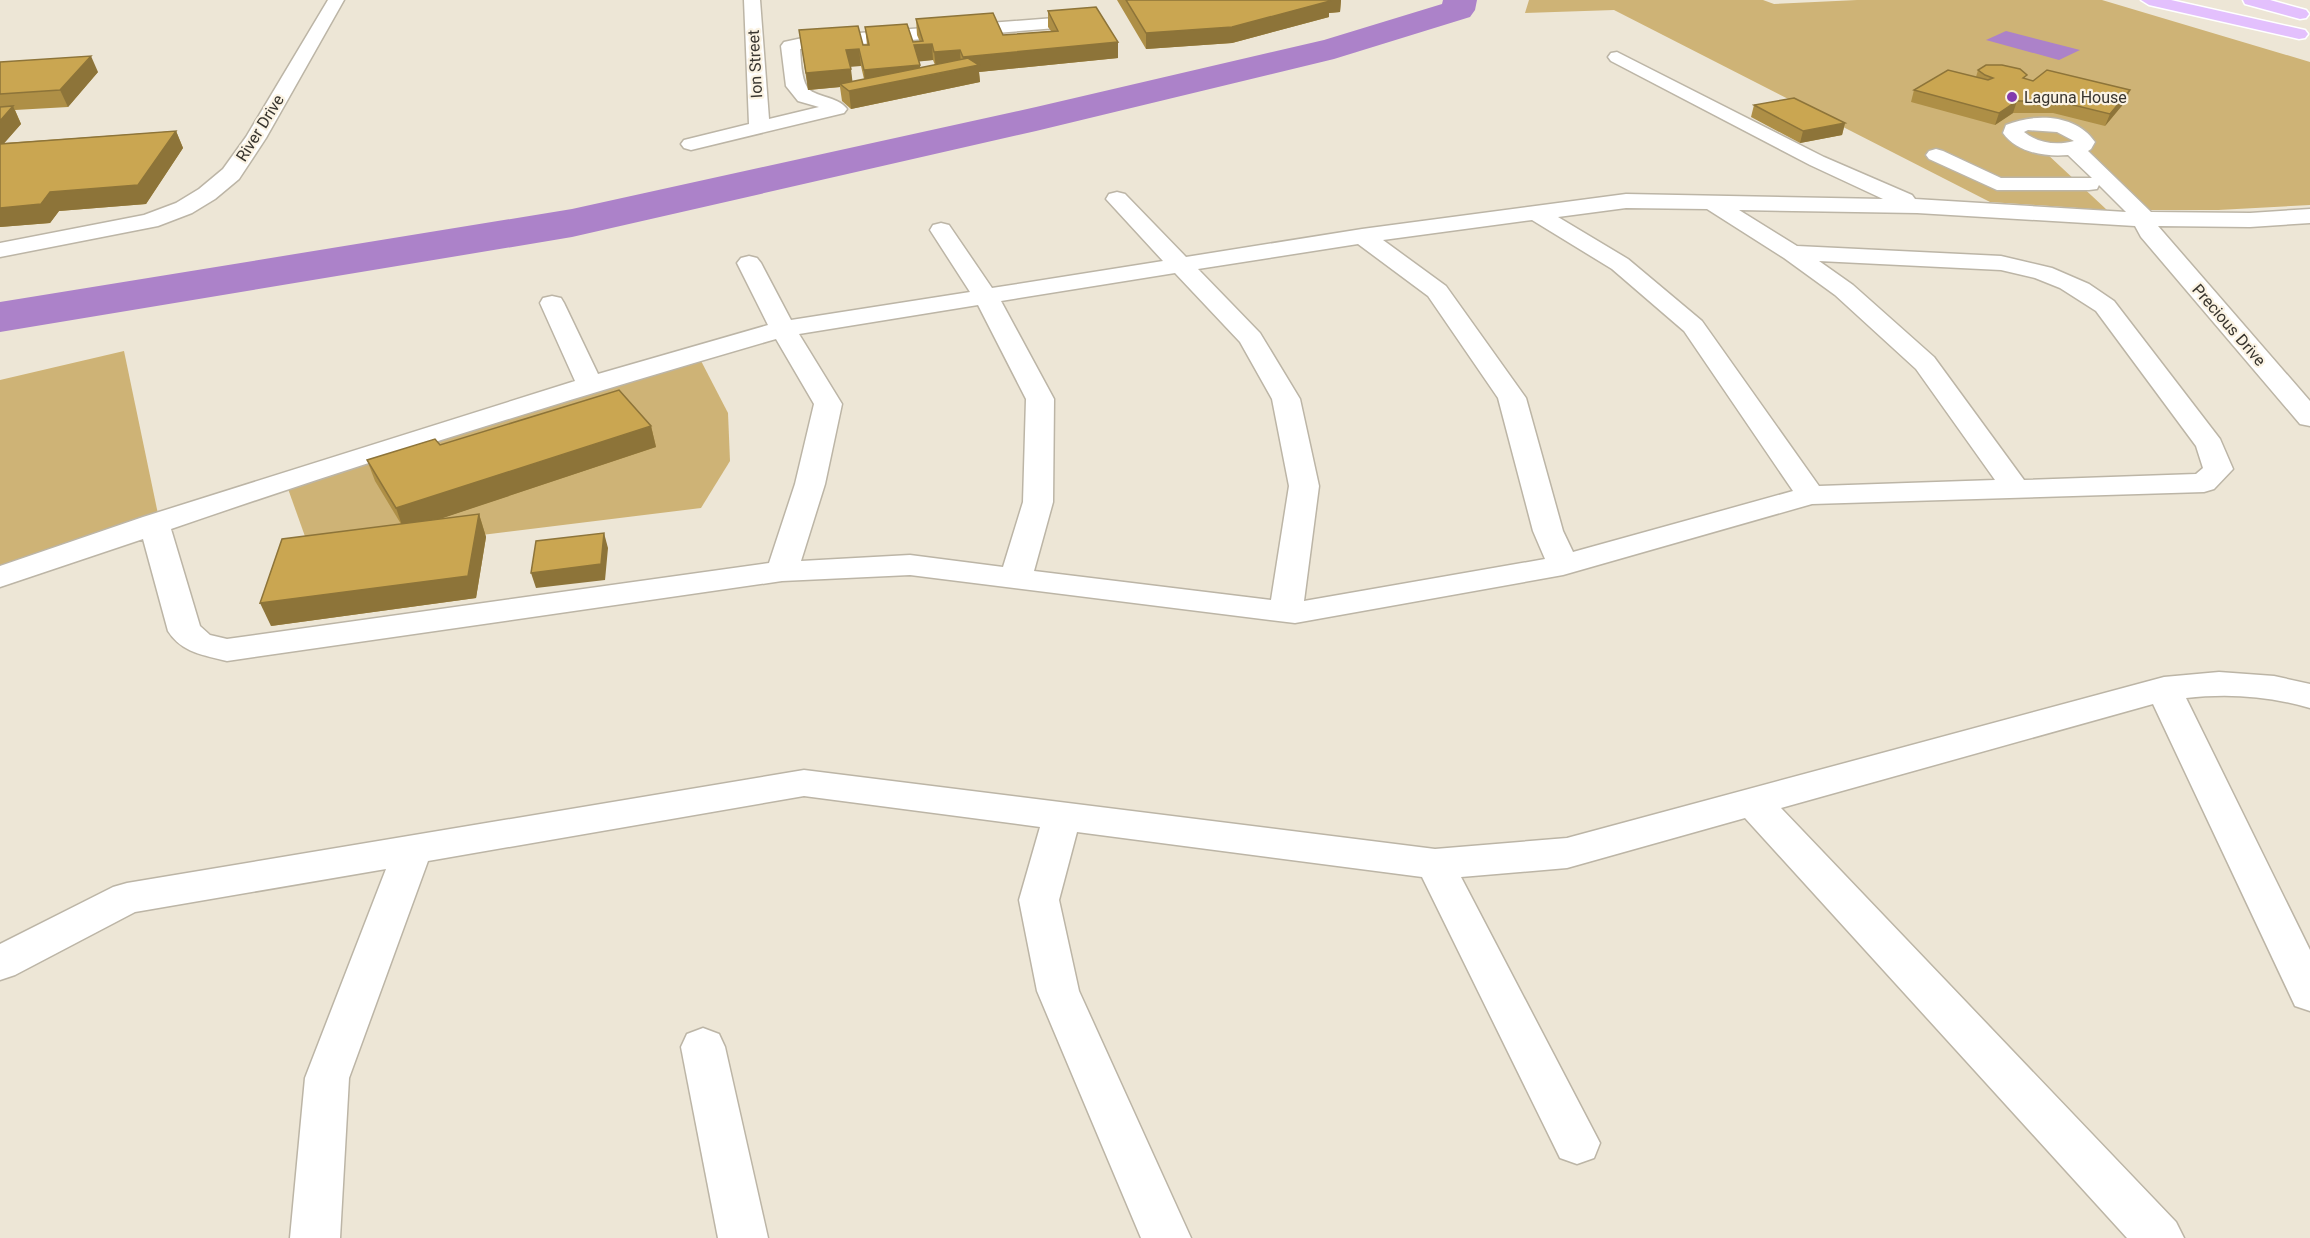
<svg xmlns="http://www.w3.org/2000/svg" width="2310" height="1238" viewBox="0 0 2310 1238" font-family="Roboto,sans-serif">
  <rect width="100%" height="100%" fill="#ede6d6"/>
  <!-- green -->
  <g fill="#ceb376">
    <path d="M1529 0H1763L1774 4 1857 0H2102L2310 62V205L2218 210H2147L2088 152 2046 153 2107 210 1990 202 1614 10 1525 13Z"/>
    <path d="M124 351 158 514 0 567V380Z"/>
    <path d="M699 357 728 413 730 461 701 508 312 556 287 486Z"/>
  </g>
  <!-- water -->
  <path fill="#ac82c9" d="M2006 31 2080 50 2059 60 1986 40Z"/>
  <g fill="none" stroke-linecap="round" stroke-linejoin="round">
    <!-- river -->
    <path fill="#ac82c9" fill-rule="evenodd" d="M1443 0H1477L1475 10 1470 17 1334 59 1036 131 572 237 0 332V302L572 209 1036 107 1324 40 1442 4Z"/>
    <defs>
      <g id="minor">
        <path d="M328 0H344L266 138 239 179 215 199 192 213 158 226 0 257V243L144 215 176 203 199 189 223 169 246 137Z"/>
        <path d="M744 0H760L769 119 819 107 798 101 786 86 781 46 784 42 807 37 1093 15 1099 16 1102 20 1099 24 1093 25 800 49C801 60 801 77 807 87 813 97 838 96 847 109L844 113 691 150 684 148 681 144 684 140 749 124Z"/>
        <path d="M1617 52 1824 157 1912 195 1915 199 2126 212 2099 185 2097 189 2089 190H1997L1929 159 1926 155 1929 151 1936 149 1943 151 2001 178H2092L2068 155C2046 157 2017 153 2003 133L2006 125C2035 113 2076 114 2095 142L2091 149 2088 151 2151 212 2250 213 2310 209V223L2250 227 2158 226 2310 401V426L2300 424 2141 237 2135 226 1917 213 1739 210 1797 246 2001 256 2052 268 2089 284 2114 301 2220 439 2233 469 2214 489 2204 492 1812 504 1563 575 1295 623 910 575 782 581 227 661C204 655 182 653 168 631L143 539 0 587V566L143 517 575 381 540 303 543 298 552 296 561 298 564 303 598 374 768 325 737 263 741 258 749 256 757 258 761 263 791 320 970 292 930 230 933 225 941 223 949 225 992 288 1163 261 1106 199 1109 194 1117 192 1125 194 1186 257 1362 229 1626 194 1883 199 1810 165 1611 61 1608 57 1611 53ZM2028 130 2057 132 2074 141C2056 146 2038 143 2024 132ZM1626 208 1707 209 1784 258 1835 295 1916 369 1995 480 1819 486 1702 321 1628 259 1558 217ZM1532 220 1612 269 1684 331 1793 491 1573 552 1563 531 1526 398 1446 286 1383 240ZM1358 244 1428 296 1498 398 1533 531 1545 559 1304 601 1319 486 1300 399 1260 333 1198 269ZM1819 261 2001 270 2035 278 2060 288 2096 311 2196 446 2203 468 2196 474 2024 480 1934 357 1853 285ZM1175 273 1240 342 1272 399 1289 486 1271 600 1034 571 1053 502 1054 399 1001 301ZM978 305 1026 399 1023 502 1003 567 910 555 801 561 825 484 842 404 799 334ZM776 339 814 404 795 484 769 563 227 639 210 635 200 626 171 529C371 460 573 398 776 339Z"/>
        <path d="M2219 672 2274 676 2310 684V708C2269 696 2228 693 2186 698L2310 950V1011L2295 1006 2153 704 1781 808 2176 1222 2184 1238H2127L1745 818 1567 868 1461 877 1600 1143 1594 1158 1577 1164 1560 1158 1422 877 1077 832 1059 900 1079 991 1191 1238H1141L1037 991 1019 900 1040 827 804 796 428 861 349 1078 340 1238H290L305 1078 386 869 135 912 15 975 0 980V944L113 887 127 883 804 770 1435 849 1567 838 2164 677Z"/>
        <path d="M703 1028 719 1034 725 1047 768 1238H718L681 1047 687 1034Z"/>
      </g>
      <g id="highway">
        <path d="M2141 0H2171L2305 30 2308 34 2305 38 2299 39 2149 5Z"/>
        <path d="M2243 0H2270L2306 10 2309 14 2306 18 2300 19 2245 4Z"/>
      </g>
    </defs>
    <!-- minor casing -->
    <use href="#minor" stroke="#bcb5a6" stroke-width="3"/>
    <!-- highway casing -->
    <use href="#highway" stroke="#fff" stroke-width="3"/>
    <!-- minor -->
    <use href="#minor" fill="#fff" fill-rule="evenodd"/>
    <!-- highway -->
    <use href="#highway" fill="#e3c0fd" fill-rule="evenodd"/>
  </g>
  <!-- wall -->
  <g fill="#ae8f46" fill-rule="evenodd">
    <path d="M1117 0H1341L1340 12 1329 13V17L1232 43 1146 49Z"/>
    <path d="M1048 11 1118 58 979 72 980 82 851 109 842 101 840 87 808 90 799 30 863 45H867L865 27 913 42H920L917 35 916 19 1003 35 1051 31 1048 27ZM933 60 935 65 920 68 919 61ZM850 66H861L864 79 852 82Z"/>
    <path d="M0 62 98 72 68 107 15 110 21 124 4 143 176 131 183 148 146 204 59 211 50 223 0 227Z"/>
    <path d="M1978 70 2033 81 2130 90 2125 102 2105 126 2053 113H2013L1995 125 1911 102 1914 90 1976 77Z"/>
    <path d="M1754 105 1845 123 1842 135 1800 143 1751 117Z"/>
    <path d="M651 426 656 447 439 519 479 514 486 537 476 598 271 626 401 524 375 481 367 460 440 445Z"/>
  </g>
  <!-- shaded-wall -->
  <g fill="#8d7439">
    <path d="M1327 0H1341L1340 12 1329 13V17L1232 43 1146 49V33Z"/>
    <path d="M1118 42V58L979 72 980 82 851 109 849 91 865 86 864 70 920 65 921 77 964 68 963 57Z"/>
    <path d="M932 44 933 60 915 62 914 45Z"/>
    <path d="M859 49 861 66 849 67 846 50Z"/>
    <path d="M960 50 961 66 936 68 934 52Z"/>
    <path d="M91 56 98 72 68 107 60 90Z"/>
    <path d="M851 69 853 86 840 84V87L808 90 806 73Z"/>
    <path d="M2130 90 2125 102 2105 126 2110 114Z"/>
    <path d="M2017 101 2013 113 1995 125 1999 113Z"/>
    <path d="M13 106 21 124 0 148V121Z"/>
    <path d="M1845 123 1842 135 1800 143 1803 131Z"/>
    <path d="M176 131 183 148 146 204 59 211 50 223 0 227V208L50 192Z"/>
    <path d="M651 426 656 447 404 531 396 508Z"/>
    <path d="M479 514 486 537 476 598 271 626 260 603Z"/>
    <path d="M604 533 608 548 605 580 536 588 531 573Z"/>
  </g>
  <!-- building -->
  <g fill="#caa651" stroke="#8d7439" stroke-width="1.5">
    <path d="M1126 0H1329L1330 1 1232 27 1146 33Z"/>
    <path d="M1096 7 1118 42 963 57 960 50 934 52 932 44 914 45 920 65 864 70 859 49 846 50 851 69 806 73 799 30 858 26 863 45H869L865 27 907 24 913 42 923 41 916 19 993 13 1003 35 1058 31 1048 11Z"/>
    <path d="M91 56 60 90 0 94V62Z"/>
    <path d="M968 58 979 65 849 91 840 84Z"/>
    <path d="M1986 65H2002L2020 69 2027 75 2023 78 2033 81 2047 70 2130 90 2110 114 2057 101H2017L1999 113 1914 90 1948 70 1988 80 1993 78 1985 75 1978 70Z"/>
    <path d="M1794 98 1845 123 1803 131 1754 105Z"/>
    <path d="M13 106 0 121V107Z"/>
    <path d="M176 131 138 185 50 192 41 204 0 208V144Z"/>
    <path d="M619 390 651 426 396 508 367 460 435 439 440 445Z"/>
    <path d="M479 514 468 576 260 603 282 539Z"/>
    <path d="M604 533 601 564 531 573 536 541Z"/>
  </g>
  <!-- markers -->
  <circle fill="#833bae" stroke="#fbf3e3" stroke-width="2" cx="2012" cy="97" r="6"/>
  <g text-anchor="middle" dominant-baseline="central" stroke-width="4.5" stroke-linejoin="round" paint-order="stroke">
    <!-- far-street labels -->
    <g font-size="16" fill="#38352f" stroke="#fbf3e3">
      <text transform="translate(755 64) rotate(-93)">Ion Street</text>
      <text transform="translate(260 128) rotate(-58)">River Drive</text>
      <text transform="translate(2229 325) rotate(49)">Precious Drive</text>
    </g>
    <!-- far-poi labels -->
    <g font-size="16" fill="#38352f" stroke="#fbf3e3" text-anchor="start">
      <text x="2024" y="97">Laguna House</text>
    </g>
  </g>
</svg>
